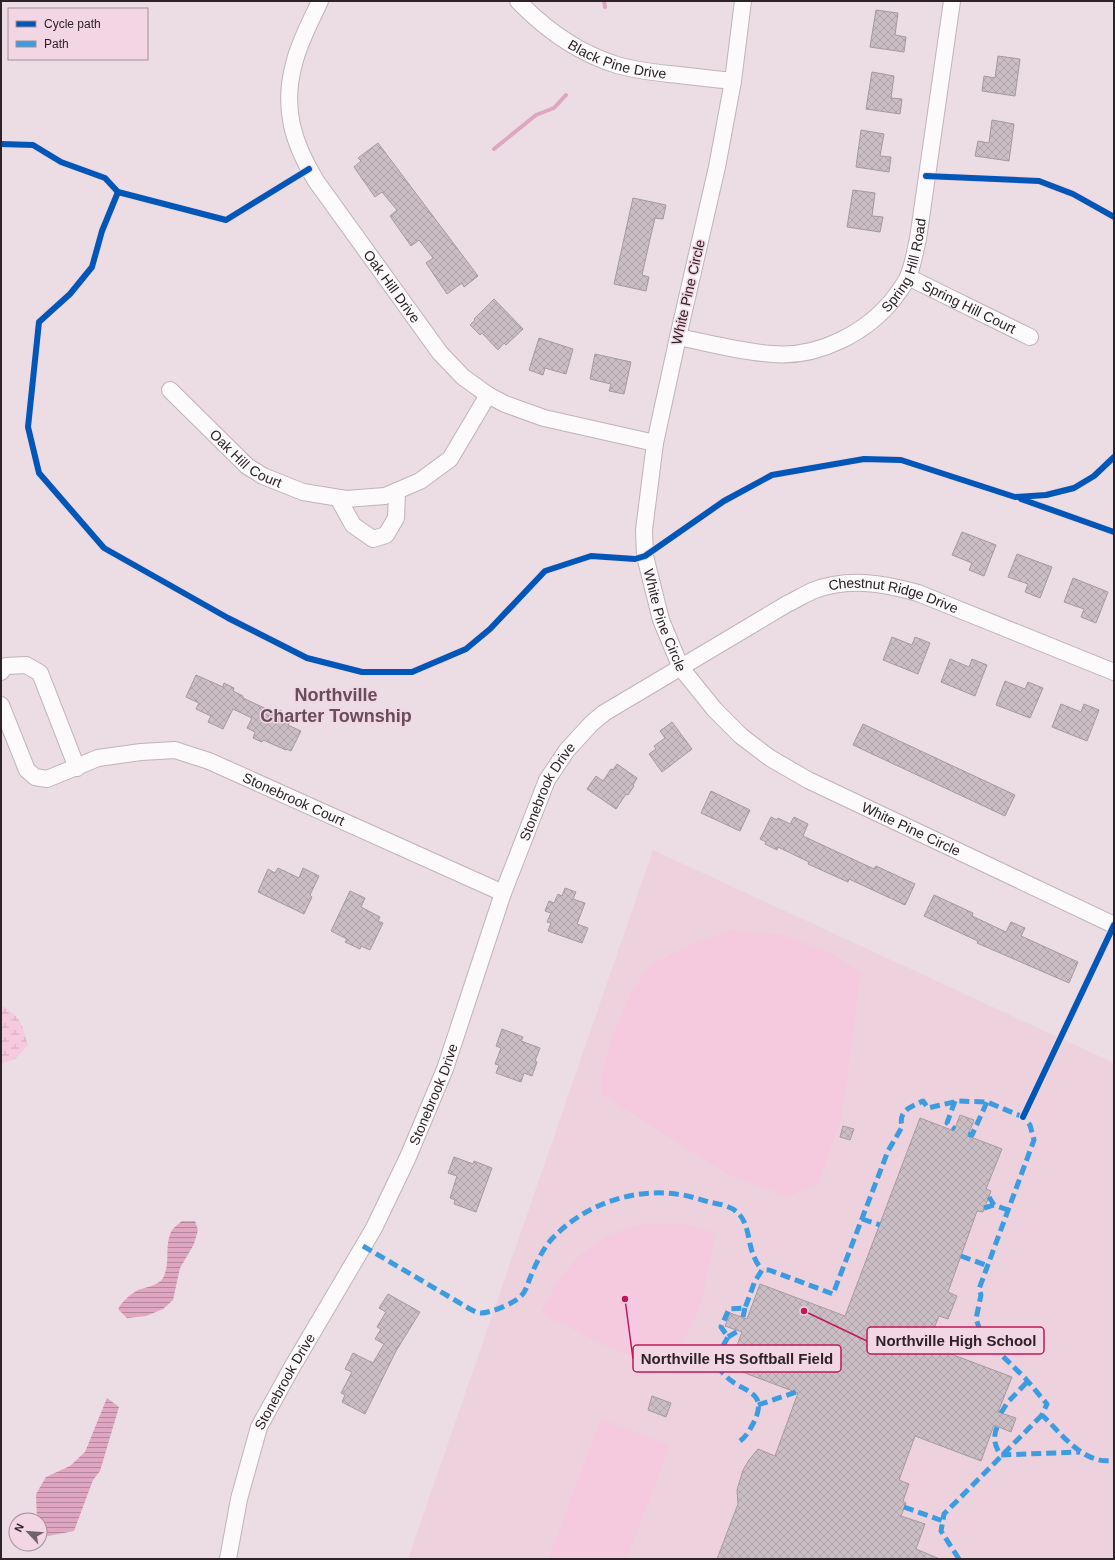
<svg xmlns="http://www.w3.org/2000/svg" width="1115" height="1560" viewBox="0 0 1115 1560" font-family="Helvetica,sans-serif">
  <defs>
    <pattern id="wetland-marsh" width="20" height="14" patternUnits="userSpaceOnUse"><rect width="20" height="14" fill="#f5cade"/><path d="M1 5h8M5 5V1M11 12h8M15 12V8" fill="none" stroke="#d2adbe"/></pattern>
    <pattern id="water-rules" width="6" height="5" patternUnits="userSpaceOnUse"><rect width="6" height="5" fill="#dfa6c2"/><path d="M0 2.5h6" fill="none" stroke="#b5879e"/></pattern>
    <pattern id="building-cross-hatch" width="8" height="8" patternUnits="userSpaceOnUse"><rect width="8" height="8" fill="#cabec4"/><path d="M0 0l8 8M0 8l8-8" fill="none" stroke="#aea3a8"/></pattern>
  </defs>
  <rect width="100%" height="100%" fill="#ecdce4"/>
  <!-- built -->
  <path fill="#edd2de" d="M653 850 1114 1063V1559H408Z"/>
  <!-- wetland -->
  <path fill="url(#wetland-marsh)" d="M1 1006C21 1015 22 1025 28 1045L15 1059 1 1064Z"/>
  <!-- park -->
  <g fill="#f5cade">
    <path d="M730 930 780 934 827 951 861 972 842 1117 819 1183 788 1197 727 1174 601 1094 603 1069 613 1033 631 993 650 966 683 948Z"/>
    <path d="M654 1223 686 1224 716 1233 701 1303 675 1363 664 1369 603 1345 540 1313C560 1275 581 1244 624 1229 633 1226 644 1225 654 1223Z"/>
    <path d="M601 1419 670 1445 627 1559H548Z"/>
  </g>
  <!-- water -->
  <g fill="url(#water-rules)">
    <path d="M182 1221H195L198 1230 194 1244 180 1268 173 1300 163 1309 146 1316 127 1318 118 1309C123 1301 129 1295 138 1290 146 1287 158 1286 163 1278 171 1263 164 1247 171 1232 173 1228 178 1224 182 1221Z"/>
    <path d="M107 1398 119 1407 100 1471 93 1480 74 1531 48 1536 40 1533V1520H37L36 1494 46 1477 70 1466 85 1452Z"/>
  </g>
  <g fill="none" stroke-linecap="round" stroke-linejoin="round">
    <!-- stream -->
    <g stroke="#dfa6c2" stroke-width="4">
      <path d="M604 1 605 7"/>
      <path d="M494 149 536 115 554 108 566 95"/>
    </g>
  </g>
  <!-- building -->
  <g fill="url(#building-cross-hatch)" stroke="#a5999f">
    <path d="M876 10 898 13 895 35 906 37 904 52 870 47Z"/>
    <path d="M998 56 1020 59 1015 96 982 91 984 76 995 78Z"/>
    <path d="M872 72 894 76 891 98 902 99 900 114 866 109Z"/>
    <path d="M992 120 1014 124 1009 161 975 156 978 141 989 143Z"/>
    <path d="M861 130 884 134 880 156 891 157 889 172 856 167Z"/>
    <path d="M378 143 478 276 464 287 462 283 447 294 426 263 433 258 419 240 411 246 390 216 397 210 382 192 375 197 354 167 361 161 358 158Z"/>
    <path d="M853 190 875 193 872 216 883 217 880 232 847 227Z"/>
    <path d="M633 198 666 205 663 219 655 218 650 239 642 275 649 277 646 291 614 284Z"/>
    <path d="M494 299 523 329 506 345 504 343 498 350 482 333 480 335 470 325 475 320 474 319Z"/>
    <path d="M539 338 573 349 566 374 545 368 543 375 529 370Z"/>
    <path d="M595 354 631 362 624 394 609 391 611 384 590 379Z"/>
    <path d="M962 532 996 545 984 576 969 570 972 563 952 555Z"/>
    <path d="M1017 554 1052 567 1040 598 1025 592 1028 584 1008 577Z"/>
    <path d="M1073 578 1108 592 1096 623 1081 617 1084 609 1064 602Z"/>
    <path d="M892 637 912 645 915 637 930 643 918 674 883 660Z"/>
    <path d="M950 659 969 667 972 659 987 665 975 696 941 682Z"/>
    <path d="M196 675 223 687 224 683 234 688 233 691 243 696V698L275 713 281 710 283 716 291 720 288 725 301 731 291 751 286 749V750L263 740 262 742 253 738 255 732 247 728 252 718 233 709 223 729 208 722 211 716 196 709 199 703 186 697Z"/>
    <path d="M1005 681 1025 689 1028 682 1043 688 1030 718 996 705Z"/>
    <path d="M1061 704 1081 712 1084 704 1099 710 1087 741 1052 727Z"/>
    <path d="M672 722 692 749 662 772 649 754 656 749 654 746 665 738 660 731Z"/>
    <path d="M863 724 1015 795 1005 816 853 745Z"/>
    <path d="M617 764 637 778 633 785 634 786 628 795 626 794 616 809 587 789 596 776 603 781 611 769 613 770Z"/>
    <path d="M711 791 750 810 740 831 701 813Z"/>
    <path d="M771 817 777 820 778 818 790 824 794 817 808 824 803 836 874 869 876 866 915 884 905 905 849 879 848 882 808 864 809 862 778 847 777 850 765 844 766 842 760 839Z"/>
    <path d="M278 868 299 878 303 868 319 876 310 895 312 897 304 914 258 892 268 869 275 873Z"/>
    <path d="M565 888 576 892 573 899 585 903 577 924 588 928 582 943 548 931 551 923 547 922 551 913 545 911 549 901 554 903 558 894 562 896Z"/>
    <path d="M350 891 365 898 361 907 380 917 378 921 383 923 370 950 361 946 360 949 345 942 347 939 331 931Z"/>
    <path d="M934 895 973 913 972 916 1006 932 1011 922 1025 928 1021 936 1078 962 1069 983 977 943 978 941 924 916Z"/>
    <path d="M502 1029 523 1037 521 1041 540 1048 535 1061 537 1062 532 1076 524 1073 521 1082 496 1073 499 1065 495 1064 501 1048 496 1046Z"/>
    <path d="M960 1115 974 1120 968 1136 1002 1149 986 1189 991 1191 983 1212 977 1211 948 1292 957 1296 948 1319 939 1316 927 1345 1012 1377 998 1412 1016 1418 1011 1432 994 1425 981 1461 915 1436 899 1480 909 1484 903 1501 906 1503 901 1516 925 1524 916 1549 940 1559H717L738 1504 737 1490 743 1470 749 1460 758 1449 775 1456 798 1393 729 1367 742 1332 725 1326 730 1313 747 1319 760 1284 845 1316 920 1118 954 1131Z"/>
    <path d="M843 1126 854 1129 850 1140 840 1137Z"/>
    <path d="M454 1157 473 1164 474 1161 492 1168 476 1212 454 1204 455 1200 450 1198 457 1176 448 1173Z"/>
    <path d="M388 1294 420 1312 396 1351 365 1414 342 1402 345 1395 341 1393 352 1372 345 1369 353 1353 373 1363 384 1344 375 1339 381 1329 377 1327 386 1312 379 1308Z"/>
    <path d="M652 1396 671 1403 666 1417 648 1410Z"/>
  </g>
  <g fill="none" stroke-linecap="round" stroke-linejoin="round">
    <defs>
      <g id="street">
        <path id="s1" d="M320 1C311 21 299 42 294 64 282 108 293 143 316 181L440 353 463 377 488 395 505 404 544 418 655 443"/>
        <path id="s2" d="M518 1C546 30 578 53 617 65 634 70 651 72 669 74 690 76 711 79 733 81"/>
        <path id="s3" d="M743 1 733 81 717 167 678 337 655 443 644 530 645 556 661 620 681 668 715 710 741 736 770 758 808 780 1114 925"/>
        <path id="s4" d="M908 277 1030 337"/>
        <path id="s5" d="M678 337C709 343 741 352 773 354 819 358 868 332 895 297 899 291 905 284 908 277 913 265 915 251 918 239L952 1"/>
        <path id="s6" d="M170 390 247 466 263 476 303 492 346 499 385 496 420 481 450 459 488 395"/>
        <path d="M338 498 353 525 373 539 386 535 396 518 397 491"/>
        <path d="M1 672 6 666 26 665 40 673 77 768"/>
        <path id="s7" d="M1 705 27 770 35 777 47 779 98 758 141 752 175 750 209 761 503 893"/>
        <path id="s8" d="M228 1559 239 1499 259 1427 291 1369 374 1228 408 1157 445 1069 503 893 547 780 567 750 592 723 604 713 787 604C795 600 804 595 812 591 847 577 883 583 918 593L1114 672"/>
      </g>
    </defs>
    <!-- street casing -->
    <use href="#street" stroke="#bfb3b9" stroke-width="18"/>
    <!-- street -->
    <use href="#street" stroke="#fcfafb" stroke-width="16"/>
    <!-- quiet -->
    <g stroke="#3d9ce0" stroke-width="5" stroke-dasharray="10 5" stroke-linecap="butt">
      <path d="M955 1101 947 1123 955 1129"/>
      <path d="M968 1134 972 1135 987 1102"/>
      <path d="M989 1197 994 1205 1008 1210"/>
      <path d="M984 1208 994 1205"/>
      <path d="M862 1219 880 1225"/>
      <path d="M363 1246 470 1309C474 1311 477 1313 481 1313 491 1313 514 1303 520 1297 526 1292 527 1285 530 1278 535 1266 541 1252 550 1241 581 1206 631 1188 676 1194 687 1195 698 1199 709 1202 719 1204 732 1206 739 1214 749 1225 748 1242 753 1254 755 1260 758 1265 762 1270"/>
      <path d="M961 1256 988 1266"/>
      <path d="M743 1317 745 1308"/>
      <path d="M728 1337 738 1331"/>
      <path d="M758 1405 796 1392"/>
      <path d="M1001 1413 1007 1403 1028 1381"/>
      <path d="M997 1427C993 1437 994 1446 1001 1455L1080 1452"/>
      <path d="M740 1441C747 1436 750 1429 754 1422 770 1389 740 1393 725 1375 723 1373 720 1371 719 1368 715 1357 723 1346 728 1337L721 1327 729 1309 745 1308 755 1281 762 1270H769L833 1294 888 1151 902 1127C898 1110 911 1107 923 1101L928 1108 958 1101 987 1102 1023 1117 1030 1125 1034 1140 979 1289 981 1295 976 1319 982 1336 1025 1378 1047 1404 1042 1415C1061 1433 1084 1466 1114 1460"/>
      <path d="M904 1507 943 1521"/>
      <path d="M959 1559 941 1531 944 1514 1042 1415"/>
    </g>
    <defs>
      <g id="cycleway">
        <path d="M1 144 33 145 61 162 105 178 118 192 226 220 309 169"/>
        <path d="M926 176 1039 181 1073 194 1114 217"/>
        <path d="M118 192 102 231 92 267 70 294 39 322 28 427 39 473 104 548 228 618 307 658 362 672H412L466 649 490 629 545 571 591 556 635 559 645 556 724 501 772 475 864 459 901 460 1015 497 1046 495 1074 488 1094 476 1114 457"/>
        <path d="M1021 499 1114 532"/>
        <path d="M1023 1117 1114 925"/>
      </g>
    </defs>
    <!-- cycleway casing -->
    <use href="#cycleway" stroke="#f2d6e3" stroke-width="8"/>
    <!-- cycleway -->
    <use href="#cycleway" stroke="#0057b8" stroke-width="6"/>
  </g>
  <g text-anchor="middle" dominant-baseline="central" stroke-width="3" stroke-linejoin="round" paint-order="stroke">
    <!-- street labels -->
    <g font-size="14" fill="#2d2227" stroke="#f2d6e3">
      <text stroke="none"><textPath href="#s2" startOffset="118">Black Pine Drive</textPath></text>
      <text stroke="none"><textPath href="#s5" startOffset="270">Spring Hill Road</textPath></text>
      <text stroke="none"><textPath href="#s1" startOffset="321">Oak Hill Drive</textPath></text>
      <text transform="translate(688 292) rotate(-77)">White Pine Circle</text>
      <text stroke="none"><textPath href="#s4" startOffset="68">Spring Hill Court</textPath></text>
      <text stroke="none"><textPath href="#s6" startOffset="103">Oak Hill Court</textPath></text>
      <text stroke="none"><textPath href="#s8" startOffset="1260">Chestnut Ridge Drive</textPath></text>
      <text stroke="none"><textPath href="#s3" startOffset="632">White Pine Circle</textPath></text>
      <text stroke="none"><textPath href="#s8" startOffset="836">Stonebrook Drive</textPath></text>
      <text stroke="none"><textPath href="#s7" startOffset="354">Stonebrook Court</textPath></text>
      <text stroke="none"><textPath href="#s3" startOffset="968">White Pine Circle</textPath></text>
      <text stroke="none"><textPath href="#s8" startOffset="512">Stonebrook Drive</textPath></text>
      <text stroke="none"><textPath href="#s8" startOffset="188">Stonebrook Drive</textPath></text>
    </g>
    <!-- district labels -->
    <g font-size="18" font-weight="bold" fill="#664e5a" stroke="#f2d6e3">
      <text x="336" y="695">Northville<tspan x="336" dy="21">Charter Township</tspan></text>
    </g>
  </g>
  <!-- callouts -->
  <path fill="none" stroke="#c2185b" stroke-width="1.5" d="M804 1311L867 1341M625 1299L633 1359"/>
  <g fill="#c2185b" stroke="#f2d6e3" stroke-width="1.5">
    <circle cx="804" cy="1311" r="4"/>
    <circle cx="625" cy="1299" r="4"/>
  </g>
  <g fill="#f2d6e3" stroke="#c2185b" stroke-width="1.5">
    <rect x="867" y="1327" width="177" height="27" rx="4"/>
    <rect x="633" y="1345" width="208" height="27" rx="4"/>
  </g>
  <g font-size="15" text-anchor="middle" font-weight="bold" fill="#2d2227">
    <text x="956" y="1346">Northville High School</text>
    <text x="737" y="1364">Northville HS Softball Field</text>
  </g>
  <!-- border -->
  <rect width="1115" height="1560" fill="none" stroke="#2d2227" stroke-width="4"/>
  <!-- legend -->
  <rect x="8" y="8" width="140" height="52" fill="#f2d6e3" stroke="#a38e98"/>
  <rect x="16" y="21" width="20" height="6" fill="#0057b8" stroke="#a38e98"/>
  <text x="44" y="28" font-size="12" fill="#2d2227">Cycle path</text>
  <rect x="16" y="41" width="20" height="6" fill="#3d9ce0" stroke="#a38e98"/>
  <text x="44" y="48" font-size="12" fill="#2d2227">Path</text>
  <!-- north arrow -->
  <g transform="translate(28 1532) rotate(296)"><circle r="19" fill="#f2d6e3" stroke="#a38e98"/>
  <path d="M0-3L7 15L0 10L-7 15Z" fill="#706369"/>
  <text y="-6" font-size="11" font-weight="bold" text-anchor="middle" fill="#2d2227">N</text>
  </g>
</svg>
